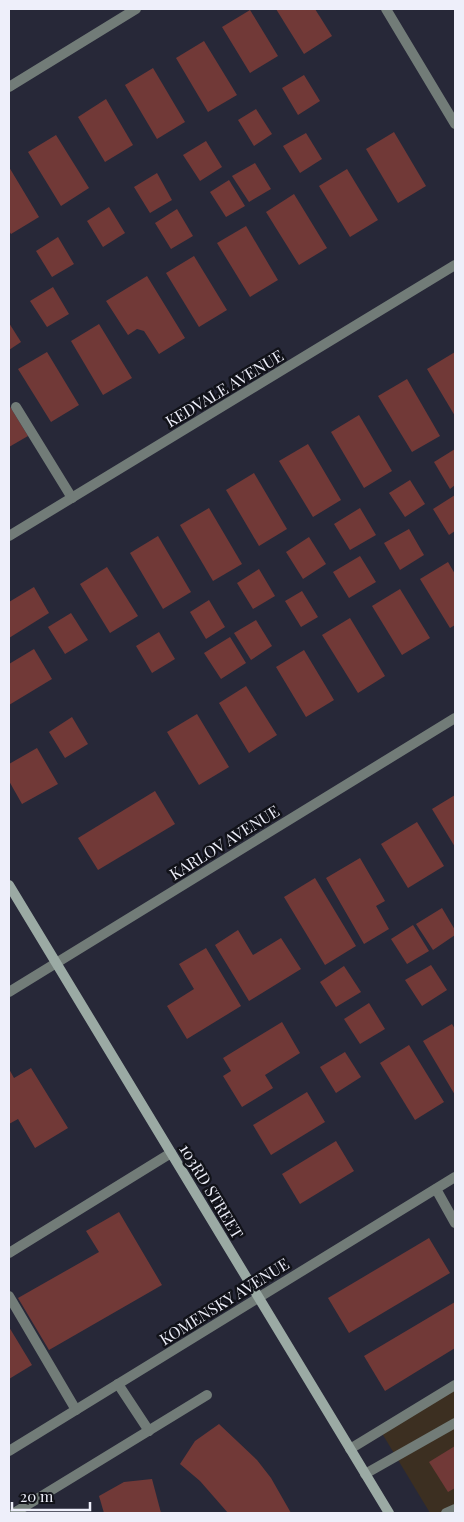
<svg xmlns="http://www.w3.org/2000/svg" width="464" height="1522" viewBox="0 0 464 1522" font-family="'Playfair Display',serif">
  <rect width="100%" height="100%" fill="#272838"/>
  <!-- commercial -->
  <path fill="#3c2f21" d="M455 1385V1513H430L380 1430Z"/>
  <!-- building -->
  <g fill="#713937">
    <path d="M276 9H315L332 36 304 54Z"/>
    <path d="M250 10 278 56 250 73 222 27Z"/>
    <path d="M204 41 237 95 208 112 176 58Z"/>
    <path d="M153 68 185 122 157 139 125 85Z"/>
    <path d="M304 75 320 101 298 115 282 88Z"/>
    <path d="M106 99 133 145 105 162 78 117Z"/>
    <path d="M256 109 272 134 254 146 238 120Z"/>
    <path d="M394 132 426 186 398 203 366 149Z"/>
    <path d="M306 133 322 159 300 173 283 146Z"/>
    <path d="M56 135 89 188 61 206 28 152Z"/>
    <path d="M206 141 222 167 200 181 183 155Z"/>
    <path d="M255 163 271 189 249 202 232 176Z"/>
    <path d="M9 167 39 217 11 234 9 231Z"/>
    <path d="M347 169 378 220 350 237 319 186Z"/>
    <path d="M157 173 172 200 150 213 134 187Z"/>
    <path d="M229 180 245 206 226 217 210 192Z"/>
    <path d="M294 194 327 248 299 265 266 212Z"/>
    <path d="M109 207 125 233 103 247 87 221Z"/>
    <path d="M177 209 193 236 171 249 155 223Z"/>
    <path d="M246 226 278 280 250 297 217 243Z"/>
    <path d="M58 237 74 264 52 277 36 251Z"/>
    <path d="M194 256 227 310 199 327 166 273Z"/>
    <path d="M147 276 185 338 159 354 144 331 137 329 128 335 106 301Z"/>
    <path d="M53 287 69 314 47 327 30 301Z"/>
    <path d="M9 323 21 342 9 350Z"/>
    <path d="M99 324 132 378 103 395 71 341Z"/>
    <path d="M47 352 79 405 51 422 18 369Z"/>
    <path d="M455 352V416L427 369Z"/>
    <path d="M407 379 440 436 412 452 378 396Z"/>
    <path d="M9 405 28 436 9 447Z"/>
    <path d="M359 415 392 471 364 488 331 432Z"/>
    <path d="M308 444 341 500 313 517 279 461Z"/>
    <path d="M455 449V485L450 489 434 462Z"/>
    <path d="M254 473 287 529 259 546 226 490Z"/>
    <path d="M410 480 425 504 405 517 389 493Z"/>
    <path d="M455 495V531L449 535 433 509Z"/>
    <path d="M209 508 242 564 213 581 180 525Z"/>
    <path d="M360 508 376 535 350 550 334 524Z"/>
    <path d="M409 529 424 555 400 570 384 543Z"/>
    <path d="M158 536 191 592 163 609 130 553Z"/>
    <path d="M309 537 326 564 303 579 286 552Z"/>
    <path d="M360 556 376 582 349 598 333 572Z"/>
    <path d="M448 562 455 574V625L450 628 420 579Z"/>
    <path d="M107 567 138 616 110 633 80 584Z"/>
    <path d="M259 569 275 596 253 609 237 583Z"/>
    <path d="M34 587 49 613 9 638V602Z"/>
    <path d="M400 589 430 638 402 655 372 606Z"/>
    <path d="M302 591 318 617 301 627 285 601Z"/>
    <path d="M209 600 225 627 206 639 190 612Z"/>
    <path d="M71 613 88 640 65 654 48 627Z"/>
    <path d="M350 618 385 676 358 693 322 635Z"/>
    <path d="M256 620 272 646 251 660 234 633Z"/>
    <path d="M159 632 175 659 152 673 136 646Z"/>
    <path d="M230 637 246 663 221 679 204 653Z"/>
    <path d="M34 649 52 679 9 705V664Z"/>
    <path d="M304 650 334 700 306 717 276 667Z"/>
    <path d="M246 686 277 735 249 753 219 703Z"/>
    <path d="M197 714 229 767 199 785 167 732Z"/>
    <path d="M72 717 88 744 65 758 49 732Z"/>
    <path d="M37 748 58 784 22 804 9 781V764Z"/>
    <path d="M155 791 175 824 98 870 78 838Z"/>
    <path d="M455 795V847L432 809Z"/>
    <path d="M417 822 444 866 408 888 381 844Z"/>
    <path d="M360 858 385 901 376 906 389 929 364 944 326 878Z"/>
    <path d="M315 878 356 946 325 965 284 897Z"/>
    <path d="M442 908 455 930V935L433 950 416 924Z"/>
    <path d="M413 925 429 951 407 964 391 939Z"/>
    <path d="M238 930 253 955 281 938 301 969 249 1001 215 945Z"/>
    <path d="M206 948 241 1006 187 1039 167 1006 194 989 179 964Z"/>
    <path d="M431 965 447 990 422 1006 405 980Z"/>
    <path d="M344 966 361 992 336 1007 320 982Z"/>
    <path d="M369 1003 385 1029 360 1044 344 1019Z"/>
    <path d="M282 1022 300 1053 265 1075 273 1088 242 1107 223 1076 231 1071 223 1058Z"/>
    <path d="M452 1024 455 1029V1095L423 1041Z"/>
    <path d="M409 1045 444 1102 415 1120 380 1063Z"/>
    <path d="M345 1052 361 1077 336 1093 320 1067Z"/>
    <path d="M31 1068 68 1128 35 1148 18 1119 9 1124V1069L14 1078Z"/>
    <path d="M307 1092 325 1122 271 1155 253 1125Z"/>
    <path d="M336 1141 354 1171 300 1204 282 1174Z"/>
    <path d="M119 1212 162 1285 49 1350 18 1298 99 1252 86 1231Z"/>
    <path d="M429 1238 450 1273 349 1333 328 1298Z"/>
    <path d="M455 1302V1348L385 1391 364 1356Z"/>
    <path d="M9 1327 32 1365 9 1379Z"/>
    <path d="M219 1424 257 1460 271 1478 291 1513H228L200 1481 180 1464 195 1441Z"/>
    <path d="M455 1446V1488L448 1492 429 1462Z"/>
    <path d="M152 1479 161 1513H104L99 1496 124 1482Z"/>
  </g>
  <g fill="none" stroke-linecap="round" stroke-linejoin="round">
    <!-- lane -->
    <g stroke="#727c78" stroke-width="10">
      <path d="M16 407 72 498"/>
      <path d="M436 1189 455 1223"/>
      <path d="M9 1253 171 1153"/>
      <path d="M9 1296 76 1410"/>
      <path d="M118 1384 149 1431"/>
      <path d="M350 1449 455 1385"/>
      <path d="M365 1474 455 1423"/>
      <path d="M14 1513 207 1395"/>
      <path d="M446 1513 455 1509"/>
    </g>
    <!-- street -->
    <g stroke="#727c78" stroke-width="10">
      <path d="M386 9 455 124"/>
      <path d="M9 87 136 9"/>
      <path d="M9 536 455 265"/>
      <path d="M9 992 455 718"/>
      <path d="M9 1451 455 1177"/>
    </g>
    <!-- secondary -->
    <path stroke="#9baaa4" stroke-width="10" d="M9 885 389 1513"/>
  </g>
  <g text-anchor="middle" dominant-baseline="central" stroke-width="5" stroke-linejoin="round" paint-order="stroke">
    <!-- street labels -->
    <g font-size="16" fill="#eeeffa" stroke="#111219">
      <text transform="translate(224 388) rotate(-31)">KEDVALE AVENUE</text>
      <text transform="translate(224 842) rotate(-32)">KARLOV AVENUE</text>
      <text transform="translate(212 1191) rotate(59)">103RD STREET</text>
      <text transform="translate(224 1301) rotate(-32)">KOMENSKY AVENUE</text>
    </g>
  </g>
  <!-- border -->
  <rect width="464" height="1522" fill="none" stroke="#eeeffa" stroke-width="20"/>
  <!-- scale -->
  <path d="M12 1502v8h78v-8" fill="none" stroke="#eeeffa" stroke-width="2.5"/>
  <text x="20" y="1502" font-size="15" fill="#eeeffa" stroke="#111219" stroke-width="4" paint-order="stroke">20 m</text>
</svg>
